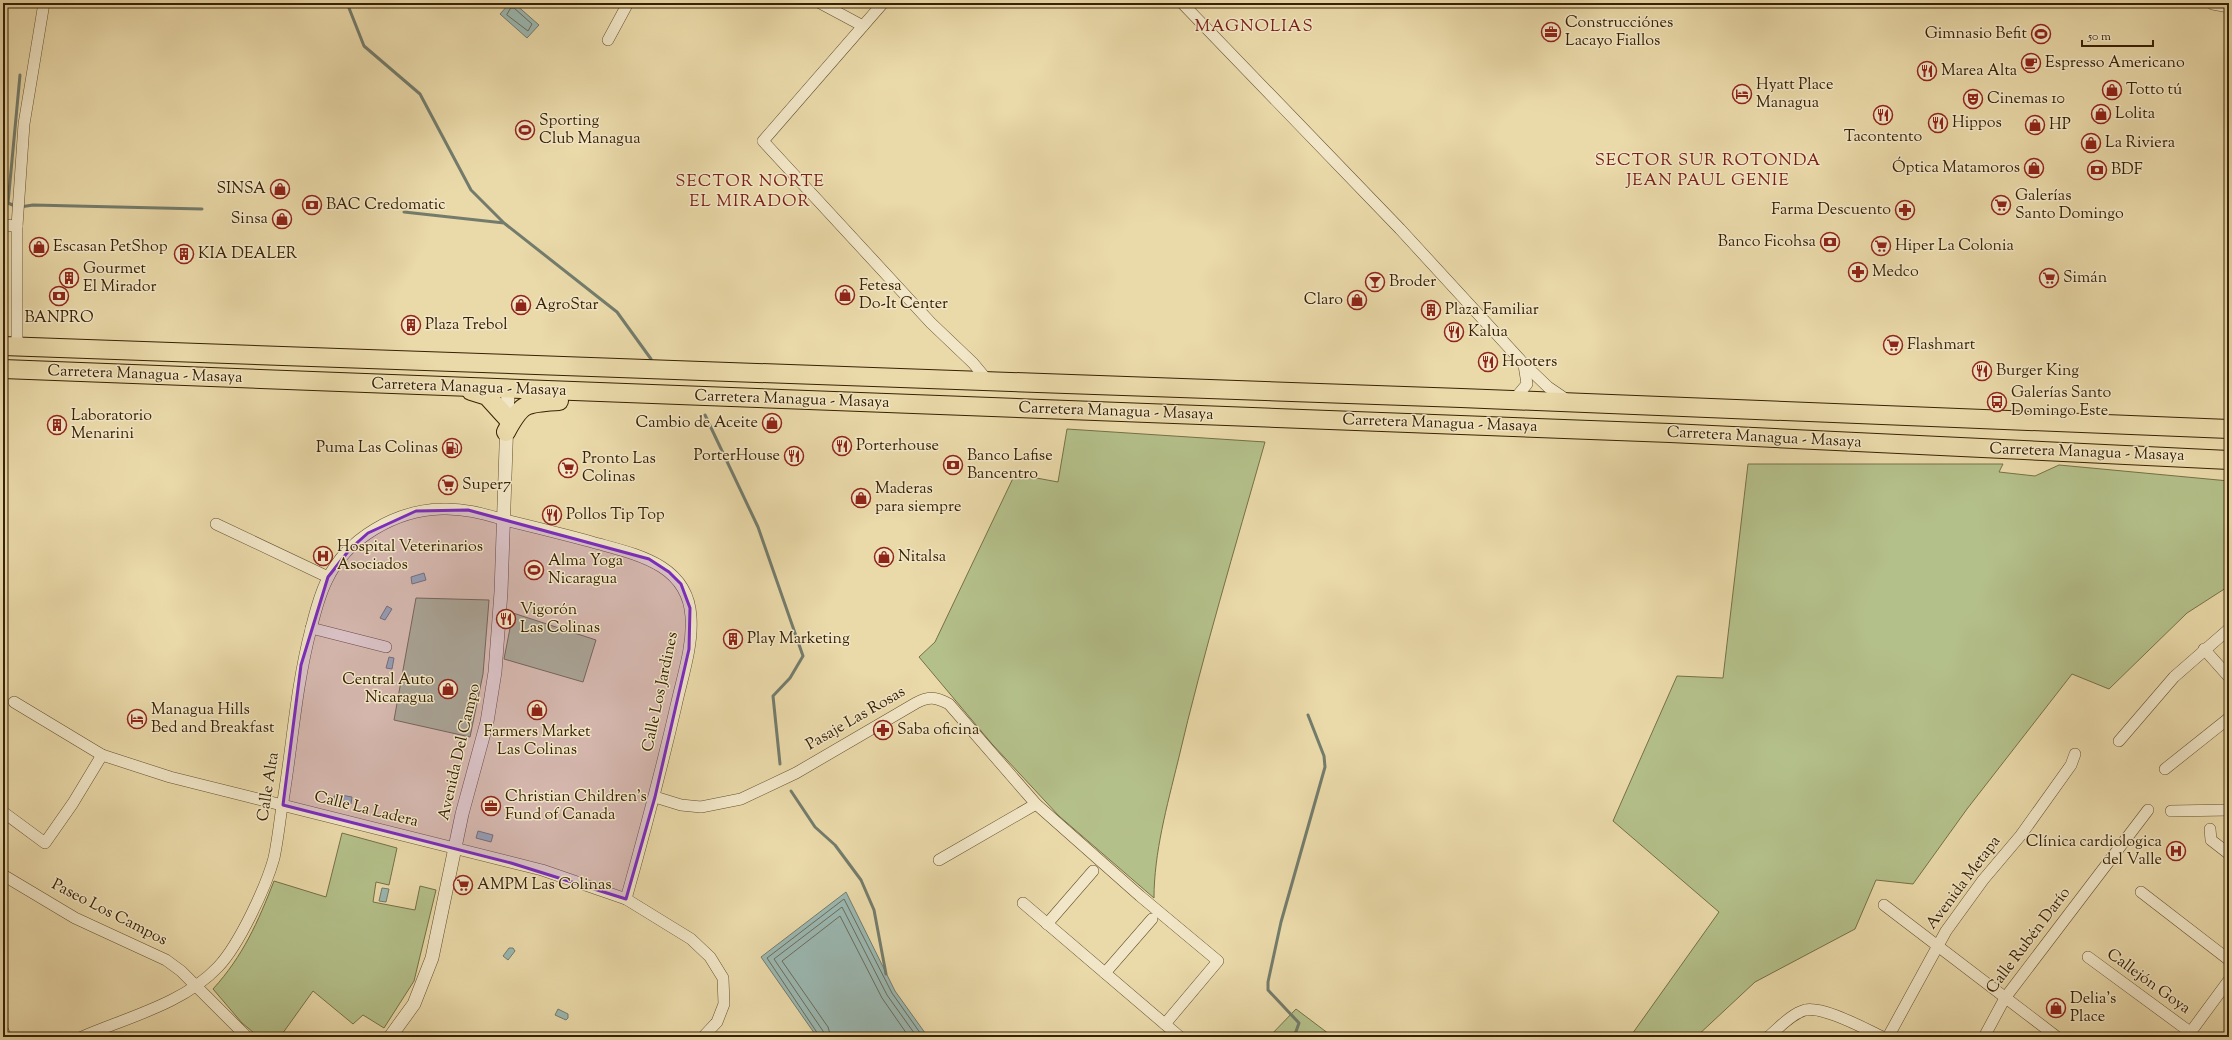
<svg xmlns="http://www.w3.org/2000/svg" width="2232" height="1040" viewBox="0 0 2232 1040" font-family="'Sorts Mill Goudy',serif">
  <rect width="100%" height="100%" fill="#ead9a9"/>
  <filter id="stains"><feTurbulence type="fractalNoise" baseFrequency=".005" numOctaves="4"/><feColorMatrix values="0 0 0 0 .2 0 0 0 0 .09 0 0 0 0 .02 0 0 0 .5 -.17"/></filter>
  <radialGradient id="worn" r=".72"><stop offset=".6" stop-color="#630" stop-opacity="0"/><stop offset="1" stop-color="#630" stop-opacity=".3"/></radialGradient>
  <!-- green -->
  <g fill="#b4c08a" stroke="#767046">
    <path d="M1067 429 1265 442C1235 548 1203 654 1178 761 1167 806 1154 853 1154 898L1059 816 992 744 919 657 935 642 1015 474 1058 482Z"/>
    <path d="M1748 464H2003L1999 472 2035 476 2059 465 2229 481V586L2187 613 2109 689 2072 674 1967 809 1913 884 1876 880 1855 929 1755 982 1696 1037H1630L1719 912 1613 821 1677 676 1723 678Z"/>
    <path d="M416 598 489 600 483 674 470 737 394 720Z"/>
    <path d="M513 613 596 640 583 682 504 659Z"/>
    <path d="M342 833 397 848 389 885 376 882 373 902 415 910 420 886 436 890 414 981 384 1028 363 1015 353 1024 313 991 280 1037H259L242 1023 213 989C243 956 258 922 274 881L326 897Z"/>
    <path d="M1296 1009 1333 1037H1269Z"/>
  </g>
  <!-- water -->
  <g fill="#9bb8b2" stroke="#737c6c">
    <path d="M510 3H514L539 25 527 38 500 14Z"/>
    <path d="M424 573 426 580 412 584 411 577Z"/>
    <path d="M387 606 392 609 385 620 380 618Z"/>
    <path d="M389 657 394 658 392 669 386 668Z"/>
    <path d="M335 794 352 797 351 804 333 801Z"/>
    <path d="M478 831 493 835 491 842 476 838Z"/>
    <path d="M382 888 389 889 386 902 379 901Z"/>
    <path d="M846 892 895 991 928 1037H817L761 957Z"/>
    <path d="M509 948H513L515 951 508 960 503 956Z"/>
    <path d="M558 1009 568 1014V1018L566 1020 555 1015Z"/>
  </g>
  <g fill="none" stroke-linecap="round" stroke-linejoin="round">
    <!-- shore -->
    <g stroke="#6a6c5a" stroke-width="1">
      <path d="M511 8H514L532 24 528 31 507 15Z"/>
      <path d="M820 1037 767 958 844 899 892 993 923 1037"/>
      <path d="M825 1037 823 1031 774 959 842 907 887 995 917 1037"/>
      <path d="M831 1037 828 1027 782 961 840 916 882 998 909 1037"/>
    </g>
    <!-- stream -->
    <g stroke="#737c6c" stroke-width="3">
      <path d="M347 3 364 46 420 94 471 190 503 222"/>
      <path d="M15 206 8 203 20 75"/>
      <path d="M20 207 33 205 202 209"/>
      <path d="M404 212 504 223 617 312 651 359"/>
      <path d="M705 415 758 527 803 656 790 678 773 696 780 764"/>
      <path d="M791 791 815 827 835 845 861 880 874 910 886 974"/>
      <path d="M1294 1037 1299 1023 1268 990V982L1281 922 1325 767 1324 756 1308 715"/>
    </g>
    <defs>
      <g id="minor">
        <path d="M820 3 863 26"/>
        <path d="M883 3 763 141 931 323 973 363 988 381"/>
        <path d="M1182 3 1400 229 1524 364 1548 387 1567 400"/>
        <path d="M608 40 628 3"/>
        <path d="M3 225 17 226"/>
        <path d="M17 347V226L24 124 44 3"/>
        <path d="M1513 401 1527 384 1524 365"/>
        <path d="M216 524 328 577"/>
        <path d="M311 628 386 647"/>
        <path d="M2204 649 2229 677"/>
        <path d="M14 702 102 755 170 777 542 870 626 899 691 939 710 957 723 978 724 1004 717 1022 703 1037"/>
        <path d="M2119 741 2174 677 2229 629"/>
        <path d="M2165 769 2229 718"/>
        <path d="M655 797 681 805 701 807 741 799 796 773 916 703C929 696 936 697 949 704L1036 804 1140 896 1218 961 1165 1024"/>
        <path d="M2171 811 2229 810"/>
        <path d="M3 812 45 843 73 803 102 755"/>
        <path d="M2210 829 2211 840 2229 854"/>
        <path d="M939 860 1036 804"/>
        <path d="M3 875 75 918 166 960 181 971 247 1037"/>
        <path d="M2141 892 2229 960"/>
        <path d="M1023 903 1180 1037"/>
        <path d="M1884 905 2057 1037"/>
        <path d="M1047 924 1093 871"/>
        <path d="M2088 957 2190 1032"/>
        <path d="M1105 973 1152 919"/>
        <path d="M3 1031 6 1037"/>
        <path d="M82 1037C128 1017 183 1004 218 967 239 945 266 887 274 858 277 844 279 828 281 813 292 752 295 690 311 629 315 613 319 596 327 580 347 538 396 510 442 509 464 508 484 514 505 520 534 527 563 534 592 542 634 554 688 563 691 617 693 647 682 678 676 706 661 771 644 835 626 899"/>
        <path d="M1768 1037C1779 1028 1791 1014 1805 1010 1824 1006 1865 1029 1883 1037"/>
        <path d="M1888 1037 1946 931 1983 880 2021 835 2071 765 2075 754"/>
        <path d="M1984 1037 2005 998 2148 810"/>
        <path d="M2187 1037 2229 980"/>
      </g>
      <g id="tertiary">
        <path d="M2213 3 2229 6"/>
        <path d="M390 1037 414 1004 432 958 462 814 487 722 495 672 501 592 508 389"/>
      </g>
      <g id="trunk">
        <path d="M3 346 1461 398 2229 429"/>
        <path d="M3 369 1670 433 2229 460"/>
        <path d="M471 391 487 396 507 418"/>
        <path d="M506 432C522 402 526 403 559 401"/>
      </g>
    </defs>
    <!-- minor casing -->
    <use href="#minor" stroke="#644f2c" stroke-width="12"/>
    <!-- tertiary casing -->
    <use href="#tertiary" stroke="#644f2c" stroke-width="14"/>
    <!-- trunk casing -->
    <use href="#trunk" stroke="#382102" stroke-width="20"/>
    <!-- minor -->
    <use href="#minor" stroke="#f1e6c7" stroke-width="11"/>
    <!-- tertiary -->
    <use href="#tertiary" stroke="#f1e6c7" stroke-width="13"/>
    <!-- trunk -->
    <use href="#trunk" stroke="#ead9a9" stroke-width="18"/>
  </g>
  <!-- marked area -->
  <path fill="#7b2cbf" fill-opacity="0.2" stroke="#7b2cbf" stroke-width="3" stroke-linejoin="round" d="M468 510 649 559 669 572 681 584 690 608 689 649 655 797 626 899 511 863 283 805 301 665 328 577 350 549 368 533 416 511Z"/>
  <!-- icons -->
  <defs>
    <symbol id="office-ring" viewBox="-11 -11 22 22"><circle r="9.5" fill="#f1e6c7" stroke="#8f2418" stroke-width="1.5"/><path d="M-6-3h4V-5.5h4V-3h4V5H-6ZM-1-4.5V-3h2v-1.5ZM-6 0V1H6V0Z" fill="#8f2418"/></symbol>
    <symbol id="stadium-ring" viewBox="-11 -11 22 22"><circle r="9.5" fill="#f1e6c7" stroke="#8f2418" stroke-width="1.5"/><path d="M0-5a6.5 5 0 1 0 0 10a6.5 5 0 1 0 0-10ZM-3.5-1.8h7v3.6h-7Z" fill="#8f2418"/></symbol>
    <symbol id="cafe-ring" viewBox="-11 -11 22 22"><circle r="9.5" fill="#f1e6c7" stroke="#8f2418" stroke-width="1.5"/><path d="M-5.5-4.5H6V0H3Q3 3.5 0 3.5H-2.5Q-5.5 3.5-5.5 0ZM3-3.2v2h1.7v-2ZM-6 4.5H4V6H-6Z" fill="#8f2418"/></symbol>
    <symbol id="restaurant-ring" viewBox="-11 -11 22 22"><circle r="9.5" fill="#f1e6c7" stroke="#8f2418" stroke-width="1.5"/><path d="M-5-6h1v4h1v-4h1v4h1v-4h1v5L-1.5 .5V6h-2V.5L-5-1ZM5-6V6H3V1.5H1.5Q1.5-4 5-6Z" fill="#8f2418"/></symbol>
    <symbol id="shop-ring" viewBox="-11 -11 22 22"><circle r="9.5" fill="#f1e6c7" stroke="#8f2418" stroke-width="1.5"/><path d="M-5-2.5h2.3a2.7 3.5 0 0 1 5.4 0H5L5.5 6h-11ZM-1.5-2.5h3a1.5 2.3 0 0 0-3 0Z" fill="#8f2418"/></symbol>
    <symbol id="hotel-ring" viewBox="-11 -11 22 22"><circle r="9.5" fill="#f1e6c7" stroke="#8f2418" stroke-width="1.5"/><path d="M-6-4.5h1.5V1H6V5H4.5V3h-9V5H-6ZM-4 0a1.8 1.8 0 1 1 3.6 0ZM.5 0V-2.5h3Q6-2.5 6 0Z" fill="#8f2418"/></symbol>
    <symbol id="theatre-ring" viewBox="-11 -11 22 22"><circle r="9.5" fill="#f1e6c7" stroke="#8f2418" stroke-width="1.5"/><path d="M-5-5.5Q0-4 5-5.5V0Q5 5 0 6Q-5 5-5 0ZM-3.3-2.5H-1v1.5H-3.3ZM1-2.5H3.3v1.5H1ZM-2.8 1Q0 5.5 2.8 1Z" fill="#8f2418"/></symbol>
    <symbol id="bank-ring" viewBox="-11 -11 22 22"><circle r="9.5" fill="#f1e6c7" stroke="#8f2418" stroke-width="1.5"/><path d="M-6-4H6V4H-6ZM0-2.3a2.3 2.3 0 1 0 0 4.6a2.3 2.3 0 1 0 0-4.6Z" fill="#8f2418"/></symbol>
    <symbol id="supermarket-ring" viewBox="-11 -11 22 22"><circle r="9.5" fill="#f1e6c7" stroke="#8f2418" stroke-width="1.5"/><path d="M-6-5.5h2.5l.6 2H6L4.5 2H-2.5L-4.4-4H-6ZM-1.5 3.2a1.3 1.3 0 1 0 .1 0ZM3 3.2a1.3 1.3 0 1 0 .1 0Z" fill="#8f2418"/></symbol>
    <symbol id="pharmacy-ring" viewBox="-11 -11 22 22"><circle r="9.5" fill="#f1e6c7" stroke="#8f2418" stroke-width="1.5"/><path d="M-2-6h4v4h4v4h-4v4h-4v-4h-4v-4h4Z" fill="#8f2418"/></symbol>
    <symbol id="building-ring" viewBox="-11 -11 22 22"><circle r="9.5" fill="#f1e6c7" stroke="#8f2418" stroke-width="1.5"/><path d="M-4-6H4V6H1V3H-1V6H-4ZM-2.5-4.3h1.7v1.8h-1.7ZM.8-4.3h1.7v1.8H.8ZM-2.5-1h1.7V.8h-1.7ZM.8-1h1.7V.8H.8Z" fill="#8f2418"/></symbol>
    <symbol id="bar-ring" viewBox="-11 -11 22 22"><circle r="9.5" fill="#f1e6c7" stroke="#8f2418" stroke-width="1.5"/><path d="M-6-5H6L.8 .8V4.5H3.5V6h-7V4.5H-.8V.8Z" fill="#8f2418"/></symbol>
    <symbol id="bus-ring" viewBox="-11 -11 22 22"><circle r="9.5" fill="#f1e6c7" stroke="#8f2418" stroke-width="1.5"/><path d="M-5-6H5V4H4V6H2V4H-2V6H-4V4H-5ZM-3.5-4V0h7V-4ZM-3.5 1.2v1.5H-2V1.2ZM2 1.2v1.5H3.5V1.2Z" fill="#8f2418"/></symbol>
    <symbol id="fuel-ring" viewBox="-11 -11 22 22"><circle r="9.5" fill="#f1e6c7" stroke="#8f2418" stroke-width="1.5"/><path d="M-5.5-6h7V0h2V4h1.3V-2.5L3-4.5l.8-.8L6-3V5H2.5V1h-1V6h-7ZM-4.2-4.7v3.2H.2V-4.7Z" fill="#8f2418"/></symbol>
    <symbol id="hospital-ring" viewBox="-11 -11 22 22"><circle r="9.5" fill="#f1e6c7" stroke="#8f2418" stroke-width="1.5"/><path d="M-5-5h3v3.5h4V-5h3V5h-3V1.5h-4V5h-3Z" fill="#8f2418"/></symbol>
  </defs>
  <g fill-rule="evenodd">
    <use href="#office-ring" x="1540" y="21" width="22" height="22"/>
    <use href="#stadium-ring" x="2030" y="23" width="22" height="22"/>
    <use href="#cafe-ring" x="2020" y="52" width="22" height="22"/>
    <use href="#restaurant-ring" x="1916" y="60" width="22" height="22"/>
    <use href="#shop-ring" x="2101" y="79" width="22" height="22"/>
    <use href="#hotel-ring" x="1731" y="83" width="22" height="22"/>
    <use href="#theatre-ring" x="1962" y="88" width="22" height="22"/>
    <use href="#shop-ring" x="2090" y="103" width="22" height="22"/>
    <use href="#restaurant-ring" x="1872" y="104" width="22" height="22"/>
    <use href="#restaurant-ring" x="1927" y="112" width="22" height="22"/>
    <use href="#shop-ring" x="2024" y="114" width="22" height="22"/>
    <use href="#stadium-ring" x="514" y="119" width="22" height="22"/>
    <use href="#shop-ring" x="2080" y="132" width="22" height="22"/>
    <use href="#shop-ring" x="2023" y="157" width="22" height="22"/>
    <use href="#bank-ring" x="2086" y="159" width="22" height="22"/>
    <use href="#shop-ring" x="269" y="178" width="22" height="22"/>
    <use href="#bank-ring" x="301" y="194" width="22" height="22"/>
    <use href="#supermarket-ring" x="1990" y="194" width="22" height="22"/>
    <use href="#pharmacy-ring" x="1894" y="199" width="22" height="22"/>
    <use href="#shop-ring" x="271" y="208" width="22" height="22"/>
    <use href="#bank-ring" x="1819" y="231" width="22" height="22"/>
    <use href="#supermarket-ring" x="1870" y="235" width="22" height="22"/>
    <use href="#shop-ring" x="28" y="236" width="22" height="22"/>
    <use href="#building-ring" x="173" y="243" width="22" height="22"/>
    <use href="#pharmacy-ring" x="1847" y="261" width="22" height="22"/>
    <use href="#building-ring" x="58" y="267" width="22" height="22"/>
    <use href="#supermarket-ring" x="2038" y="267" width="22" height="22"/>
    <use href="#bar-ring" x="1364" y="271" width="22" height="22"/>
    <use href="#shop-ring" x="834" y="284" width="22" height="22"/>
    <use href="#bank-ring" x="48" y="285" width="22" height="22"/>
    <use href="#shop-ring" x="1346" y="289" width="22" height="22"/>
    <use href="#shop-ring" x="510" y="294" width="22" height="22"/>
    <use href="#building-ring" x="1420" y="299" width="22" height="22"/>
    <use href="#building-ring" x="400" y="314" width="22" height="22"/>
    <use href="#restaurant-ring" x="1443" y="321" width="22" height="22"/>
    <use href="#supermarket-ring" x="1882" y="334" width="22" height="22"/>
    <use href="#restaurant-ring" x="1477" y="351" width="22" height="22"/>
    <use href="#restaurant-ring" x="1971" y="360" width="22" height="22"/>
    <use href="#bus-ring" x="1986" y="391" width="22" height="22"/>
    <use href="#shop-ring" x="761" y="412" width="22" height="22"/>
    <use href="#building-ring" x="46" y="414" width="22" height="22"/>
    <use href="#restaurant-ring" x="831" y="435" width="22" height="22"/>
    <use href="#fuel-ring" x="441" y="437" width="22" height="22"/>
    <use href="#restaurant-ring" x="783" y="445" width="22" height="22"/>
    <use href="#bank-ring" x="942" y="454" width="22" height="22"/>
    <use href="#supermarket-ring" x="557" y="457" width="22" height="22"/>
    <use href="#supermarket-ring" x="437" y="474" width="22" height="22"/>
    <use href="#shop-ring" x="850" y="487" width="22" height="22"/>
    <use href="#restaurant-ring" x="541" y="504" width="22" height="22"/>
    <use href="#hospital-ring" x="312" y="545" width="22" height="22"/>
    <use href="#shop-ring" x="873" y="546" width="22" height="22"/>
    <use href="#stadium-ring" x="523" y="559" width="22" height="22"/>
    <use href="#restaurant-ring" x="495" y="608" width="22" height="22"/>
    <use href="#building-ring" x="722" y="628" width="22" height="22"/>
    <use href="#shop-ring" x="437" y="678" width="22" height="22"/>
    <use href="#shop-ring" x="526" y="699" width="22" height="22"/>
    <use href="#hotel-ring" x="126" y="708" width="22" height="22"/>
    <use href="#pharmacy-ring" x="872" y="719" width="22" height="22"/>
    <use href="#office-ring" x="480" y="795" width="22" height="22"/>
    <use href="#hospital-ring" x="2165" y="840" width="22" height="22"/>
    <use href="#supermarket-ring" x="452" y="874" width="22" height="22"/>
    <use href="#shop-ring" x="2045" y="997" width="22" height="22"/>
  </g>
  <g text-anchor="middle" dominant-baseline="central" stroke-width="3" stroke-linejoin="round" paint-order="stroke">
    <!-- poi labels -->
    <g font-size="16" fill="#382102" stroke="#f1e6c7" text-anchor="start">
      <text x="1565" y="23">Construcciónes<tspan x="1565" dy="18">Lacayo Fiallos</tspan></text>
      <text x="2027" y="34" text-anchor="end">Gimnasio Befit</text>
      <text x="2045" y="63">Espresso Americano</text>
      <text x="1941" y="71">Marea Alta</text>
      <text x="1756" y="85">Hyatt Place<tspan x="1756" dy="18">Managua</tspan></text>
      <text x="2126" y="90">Totto tú</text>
      <text x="1987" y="99">Cinemas 10</text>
      <text x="2115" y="114">Lolita</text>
      <text x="539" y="121">Sporting<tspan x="539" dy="18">Club Managua</tspan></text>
      <text x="1952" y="123">Hippos</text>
      <text x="2049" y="125">HP</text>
      <text x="1883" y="137" text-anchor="middle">Tacontento</text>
      <text x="2105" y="143">La Riviera</text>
      <text x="2020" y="168" text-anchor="end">Óptica Matamoros</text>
      <text x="2111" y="170">BDF</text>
      <text x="266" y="189" text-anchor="end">SINSA</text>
      <text x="2015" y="196">Galerías<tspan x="2015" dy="18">Santo Domingo</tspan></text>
      <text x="326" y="205">BAC Credomatic</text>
      <text x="1891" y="210" text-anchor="end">Farma Descuento</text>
      <text x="268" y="219" text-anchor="end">Sinsa</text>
      <text x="1816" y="242" text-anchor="end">Banco Ficohsa</text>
      <text x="1895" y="246">Hiper La Colonia</text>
      <text x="53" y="247">Escasan PetShop</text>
      <text x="198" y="254">KIA DEALER</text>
      <text x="83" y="269">Gourmet<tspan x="83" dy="18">El Mirador</tspan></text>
      <text x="1872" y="272">Medco</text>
      <text x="2063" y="278">Simán</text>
      <text x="1389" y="282">Broder</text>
      <text x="859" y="286">Fetesa<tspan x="859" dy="18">Do-It Center</tspan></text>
      <text x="1343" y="300" text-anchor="end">Claro</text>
      <text x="535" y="305">AgroStar</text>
      <text x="1445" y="310">Plaza Familiar</text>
      <text x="59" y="318" text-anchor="middle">BANPRO</text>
      <text x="425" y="325">Plaza Trebol</text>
      <text x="1468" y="332">Kalua</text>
      <text x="1907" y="345">Flashmart</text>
      <text x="1502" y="362">Hooters</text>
      <text x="1996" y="371">Burger King</text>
      <text x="2011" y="393">Galerías Santo<tspan x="2011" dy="18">Domingo Este</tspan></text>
      <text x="71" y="416">Laboratorio<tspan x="71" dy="18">Menarini</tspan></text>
      <text x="758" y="423" text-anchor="end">Cambio de Aceite</text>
      <text x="856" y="446">Porterhouse</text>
      <text x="438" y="448" text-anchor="end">Puma Las Colinas</text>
      <text x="780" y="456" text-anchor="end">PorterHouse</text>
      <text x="967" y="456">Banco Lafise<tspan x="967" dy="18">Bancentro</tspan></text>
      <text x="582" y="459">Pronto Las<tspan x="582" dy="18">Colinas</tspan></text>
      <text x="462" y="485">Super7</text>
      <text x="875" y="489">Maderas<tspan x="875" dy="18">para siempre</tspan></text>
      <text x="566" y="515">Pollos Tip Top</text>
      <text x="337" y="547">Hospital Veterinarios<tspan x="337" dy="18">Asociados</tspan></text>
      <text x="898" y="557">Nitalsa</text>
      <text x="548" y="561">Alma Yoga<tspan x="548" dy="18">Nicaragua</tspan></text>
      <text x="520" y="610">Vigorón<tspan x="520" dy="18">Las Colinas</tspan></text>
      <text x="747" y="639">Play Marketing</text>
      <text x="434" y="680" text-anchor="end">Central Auto<tspan x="434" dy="18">Nicaragua</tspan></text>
      <text x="151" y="710">Managua Hills<tspan x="151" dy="18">Bed and Breakfast</tspan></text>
      <text x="897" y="730">Saba oficina</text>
      <text x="537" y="732" text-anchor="middle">Farmers Market<tspan x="537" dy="18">Las Colinas</tspan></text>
      <text x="505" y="797">Christian Children's<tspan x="505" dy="18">Fund of Canada</tspan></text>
      <text x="2162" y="842" text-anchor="end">Clínica cardiologica<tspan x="2162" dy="18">del Valle</tspan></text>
      <text x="477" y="885">AMPM Las Colinas</text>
      <text x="2070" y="999">Delia's<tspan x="2070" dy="18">Place</tspan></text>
    </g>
    <!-- street labels -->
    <g font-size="16" fill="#382102" stroke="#f1e6c7">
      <text transform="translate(145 375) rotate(2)">Carretera Managua - Masaya</text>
      <text transform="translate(469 388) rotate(2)">Carretera Managua - Masaya</text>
      <text transform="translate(792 400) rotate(2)">Carretera Managua - Masaya</text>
      <text transform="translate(1116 412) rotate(2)">Carretera Managua - Masaya</text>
      <text transform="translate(1440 424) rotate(2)">Carretera Managua - Masaya</text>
      <text transform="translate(1764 438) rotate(3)">Carretera Managua - Masaya</text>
      <text transform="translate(2087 453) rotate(2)">Carretera Managua - Masaya</text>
      <text transform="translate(661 692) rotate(-78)">Calle Los Jardines</text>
      <text transform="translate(856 719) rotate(-30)">Pasaje Las Rosas</text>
      <text transform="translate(460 752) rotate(-77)">Avenida Del Campo</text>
      <text transform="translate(269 787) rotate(-81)">Calle Alta</text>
      <text transform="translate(366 810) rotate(14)">Calle La Ladera</text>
      <text transform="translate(1964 883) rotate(-53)">Avenida Metapa</text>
      <text transform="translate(109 913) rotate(27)">Paseo Los Campos</text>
      <text transform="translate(2029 941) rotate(-53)">Calle Rubén Darío</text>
      <text transform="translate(2148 982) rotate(36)">Callejón Goya</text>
    </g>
    <!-- neighbourhood labels -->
    <g font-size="17" letter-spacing="1" fill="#7a1f14" stroke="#f1e6c7">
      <text x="1254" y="27">MAGNOLIAS</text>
      <text x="1708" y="161">SECTOR SUR ROTONDA<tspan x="1708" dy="20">JEAN PAUL GENIE</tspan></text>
      <text x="750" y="182">SECTOR NORTE<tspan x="750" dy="20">EL MIRADOR</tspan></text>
    </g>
  </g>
  <!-- margin -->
  <rect width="2232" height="1040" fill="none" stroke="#ead9a9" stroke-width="16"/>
  <rect x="4" y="4" width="2224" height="1032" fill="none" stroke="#382102" stroke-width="2"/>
  <rect x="8" y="8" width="2216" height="1024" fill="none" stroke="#382102"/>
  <!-- scale -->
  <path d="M2082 40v6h71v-6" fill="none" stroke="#382102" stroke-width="2"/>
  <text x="2088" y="40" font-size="12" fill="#382102" stroke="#f1e6c7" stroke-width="3" paint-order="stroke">50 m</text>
  <rect width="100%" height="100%" filter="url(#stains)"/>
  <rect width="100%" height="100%" fill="url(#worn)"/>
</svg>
